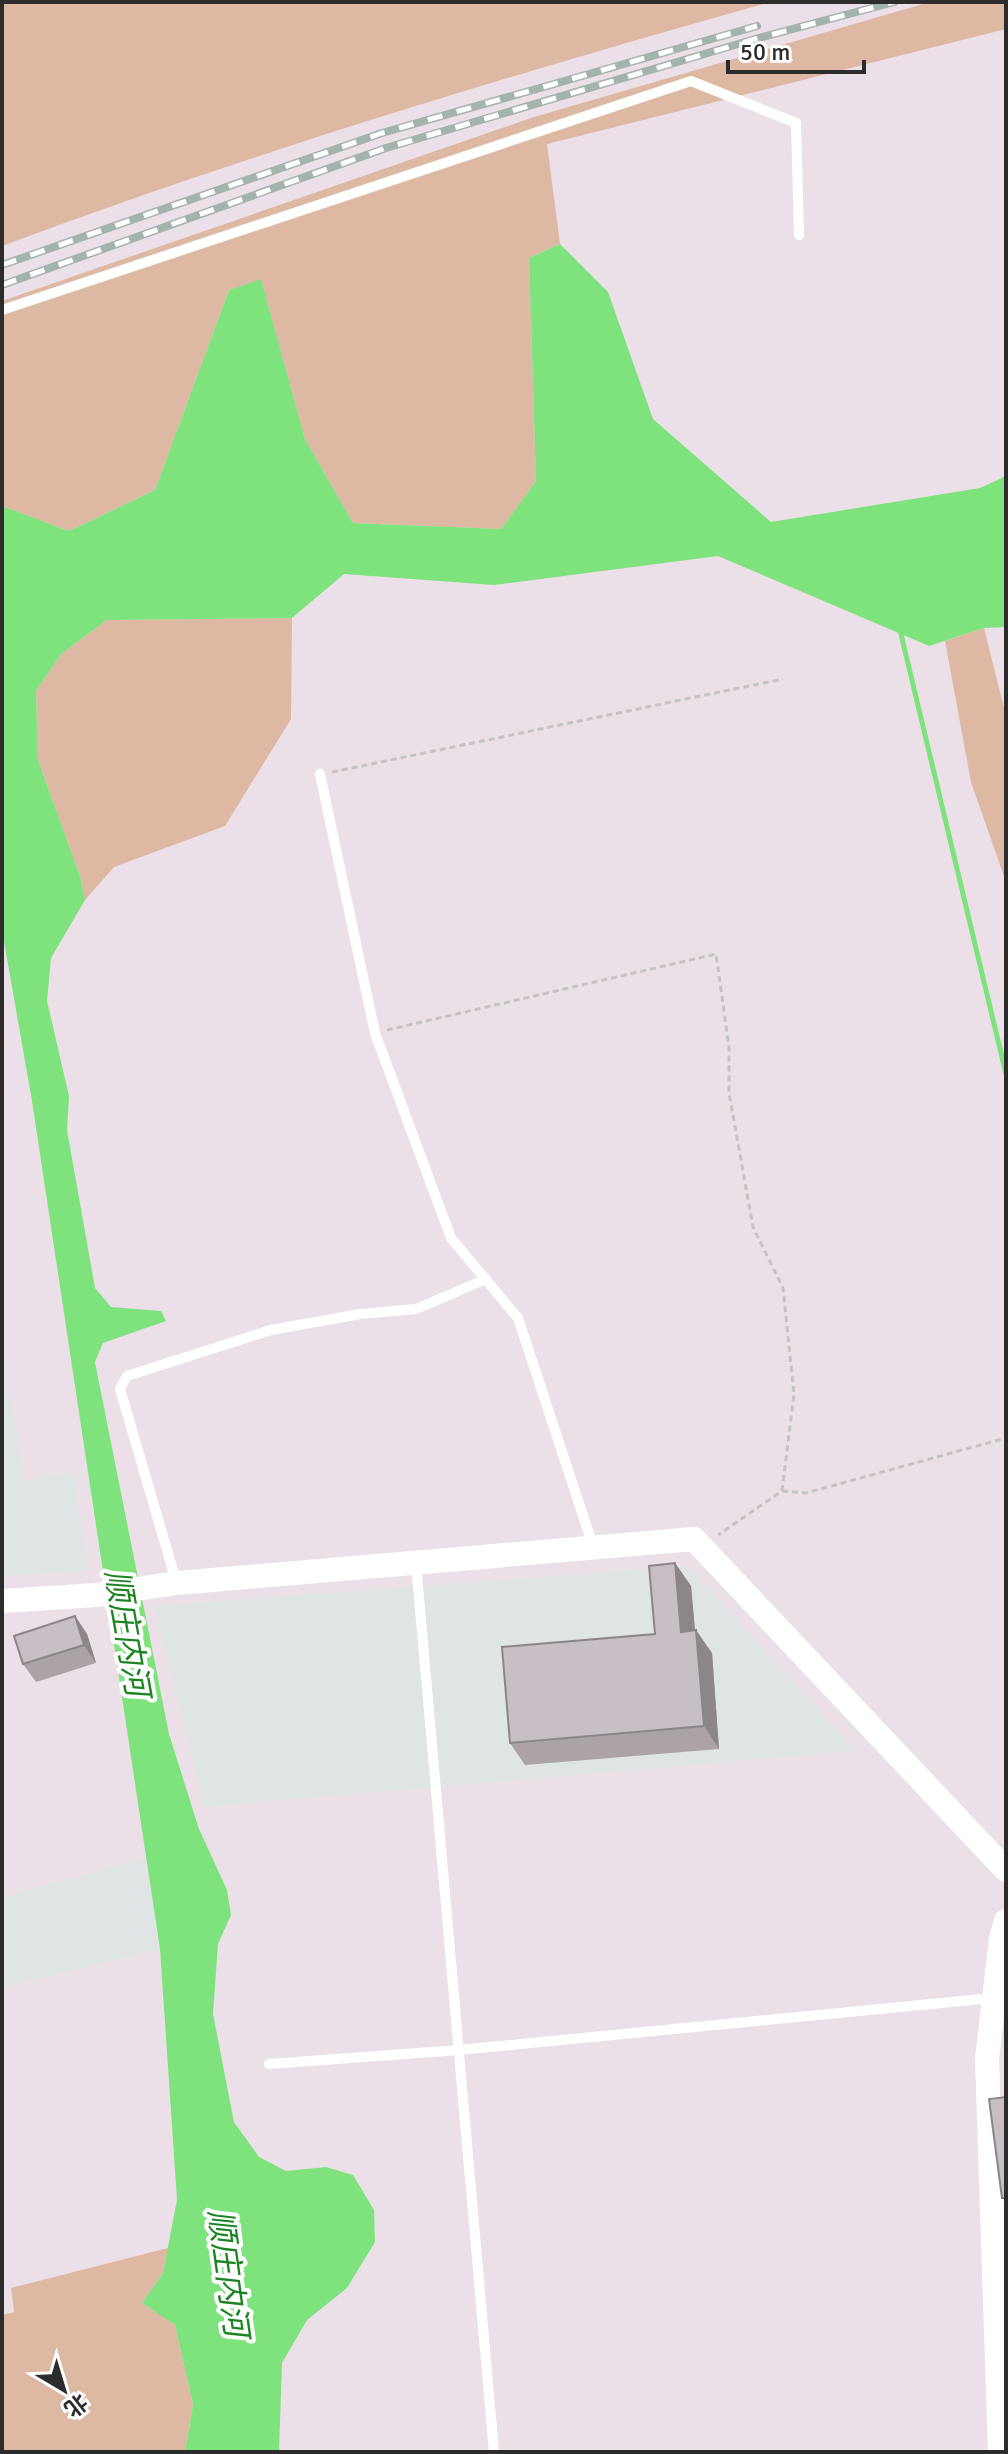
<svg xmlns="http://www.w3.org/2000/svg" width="1008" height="2454" viewBox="0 0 1008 2454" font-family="Signika,'Noto Sans SC',sans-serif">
  <rect width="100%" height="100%" fill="#ece0e8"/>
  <!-- industrial -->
  <g fill="#dfe5e5">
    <path d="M2 1340 24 1480 73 1472 88 1570 2 1577Z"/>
    <path d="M688 1566 856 1751 204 1807 154 1606Z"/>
    <path d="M145 1858 160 1949 2 1988V1897Z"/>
  </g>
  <!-- green -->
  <g fill="#ddb8a2">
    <path d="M2 2H770C511 75 254 152 2 246Z"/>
    <path d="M930 2H1006V29L547 144 560 244 529 258 536 481 501 529 353 523 305 439 261 280 229 290 155 490 69 531 2 506V301L534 117Z"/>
    <path d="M292 618 291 719 225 826 114 867 85 900 80 876 38 760 36 691 61 654 107 620Z"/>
    <path d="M984 628 1006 716V882L971 782 945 641Z"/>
    <path d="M168 2248 163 2273 142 2303 175 2325 193 2405 185 2452H2V2315L14 2312 11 2288Z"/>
  </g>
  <!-- water -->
  <path fill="#7fe37d" d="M560 244 608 292 653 419 771 522 980 488 1006 476V627L984 628 929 646 718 556 494 585 344 574 292 618 107 620 61 654 36 691 38 760 80 876 85 900 51 958 47 1001 69 1096 67 1130 95 1288 111 1307 161 1311 166 1321 103 1343 95 1362 169 1734 199 1829 227 1890 231 1915 218 1944 213 2014 234 2122 259 2157 286 2171 326 2167 353 2175 374 2210 375 2242 347 2288 307 2320 282 2363 279 2452H185L193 2405 175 2325 142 2303 163 2273 177 2200 160 1949 32 1101 2 930V506L69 531 155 490 229 290 261 279 305 439 353 523 501 529 536 481 529 258Z"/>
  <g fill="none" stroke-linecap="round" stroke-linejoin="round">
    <!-- stream -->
    <path stroke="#7fe37d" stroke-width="5" d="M900 630 1006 1074"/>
    <!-- path -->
    <g stroke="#c4c4c4" stroke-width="3" stroke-dasharray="6 4" stroke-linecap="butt">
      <path d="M332 772 783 679"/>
      <path d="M387 1030 716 954 729 1047V1093L753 1227 783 1288 794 1394 782 1491 718 1535"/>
      <path d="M782 1491 806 1493 1006 1438"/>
    </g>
    <!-- service -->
    <g stroke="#fff" stroke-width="10">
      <path d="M2 310 691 81 796 123 799 235"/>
      <path d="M320 774 375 1033 451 1238 518 1318 593 1546"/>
      <path d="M416 1563 494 2452"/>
      <path d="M176 1581 120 1389 127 1376 271 1330 360 1314 416 1309 486 1279"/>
      <path d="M269 2064 459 2050 992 1998"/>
    </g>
    <!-- tertiary -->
    <g stroke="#fff" stroke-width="24">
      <path d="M2 1601 97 1595 177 1583 694 1539 1006 1870"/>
      <path d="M1000 2452 987 2059 1001 1939 1006 1921"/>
    </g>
    <defs>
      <g id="rail">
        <path d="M2 265 382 133 757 26"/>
        <path d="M2 285 386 148 755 39 894 2"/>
      </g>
    </defs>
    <!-- rail casing -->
    <use href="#rail" stroke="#a3b4ad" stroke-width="8"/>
    <!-- rail -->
    <use href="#rail" stroke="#fff" stroke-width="5" stroke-dasharray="15" stroke-linecap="butt"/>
  </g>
  <!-- wall -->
  <g fill="#aca3a9">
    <path d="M675 1563 691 1586 695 1631 712 1653 719 1749 525 1765 510 1743 655 1634Z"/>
    <path d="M75 1616 87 1634 96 1663 36 1682 23 1664Z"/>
  </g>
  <!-- shaded-wall -->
  <g fill="#8c858a">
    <path d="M675 1563 691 1586 697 1654 681 1632Z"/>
    <path d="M75 1616 87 1634 96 1663 84 1645Z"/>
    <path d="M696 1630 712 1653 719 1749 704 1726Z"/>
  </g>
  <!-- building -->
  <g fill="#c8bec5" stroke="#8c858a" stroke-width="2">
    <path d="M675 1563 681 1632 696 1630 704 1726 510 1743 502 1647 655 1634 649 1566Z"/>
    <path d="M75 1616 84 1645 23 1664 14 1636Z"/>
    <path d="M1006 2097V2198H1002L989 2099Z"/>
  </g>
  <g text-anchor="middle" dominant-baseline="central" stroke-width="8" stroke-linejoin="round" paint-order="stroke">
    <!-- water labels -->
    <g font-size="32" font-style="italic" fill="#1a8420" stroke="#fff">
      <text transform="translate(127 1633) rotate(80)">顺庄内河</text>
      <text transform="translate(228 2273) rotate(82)">顺庄内河</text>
    </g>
  </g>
  <!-- border -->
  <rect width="1008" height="2454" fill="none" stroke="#2c2c2c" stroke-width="8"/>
  <!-- north arrow -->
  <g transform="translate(64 2390) rotate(142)" stroke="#ffffff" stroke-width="6" paint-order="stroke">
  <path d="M0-6L14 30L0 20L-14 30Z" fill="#2c2c2c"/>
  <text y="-12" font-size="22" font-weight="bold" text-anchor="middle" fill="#2c2c2c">北</text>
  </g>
  <!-- scale -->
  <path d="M728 60v12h136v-12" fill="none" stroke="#2c2c2c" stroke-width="4"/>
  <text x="740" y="60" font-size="24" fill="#2c2c2c" stroke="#ffffff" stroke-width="6" paint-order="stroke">50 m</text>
</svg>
